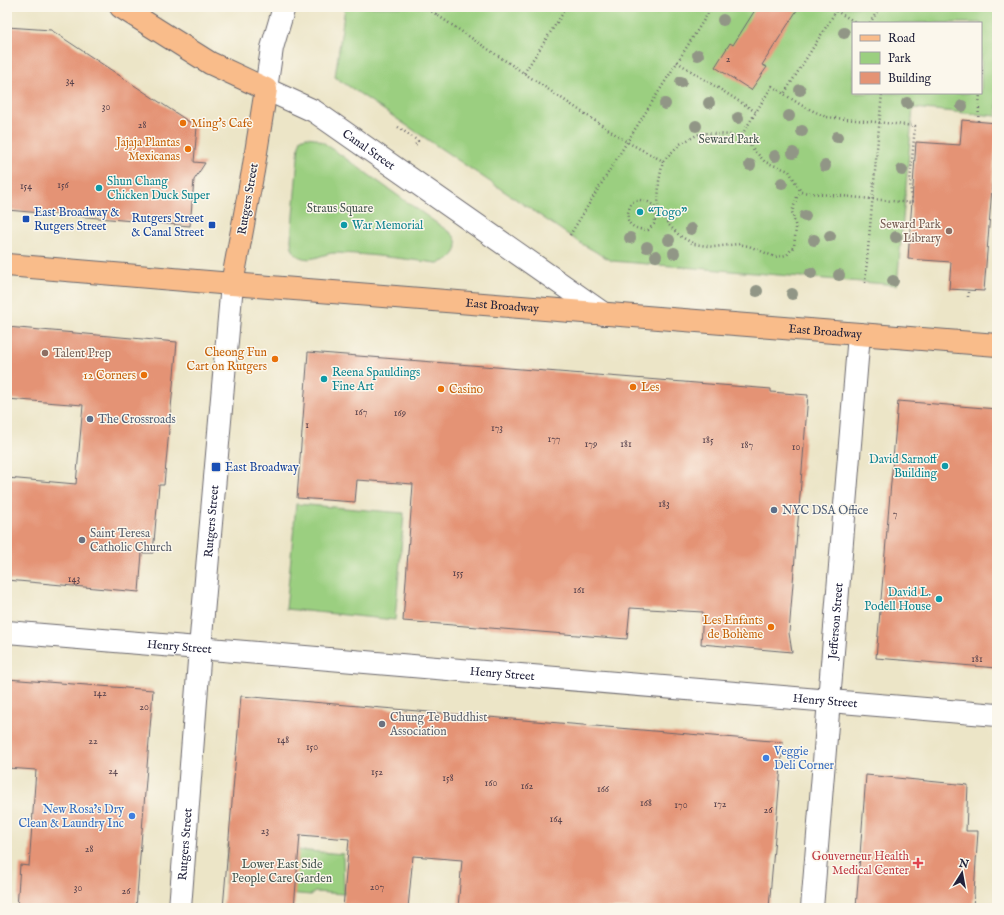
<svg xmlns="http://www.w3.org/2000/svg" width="1004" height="915" viewBox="0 0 1004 915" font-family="'IM FELL English',serif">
  <rect width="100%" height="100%" fill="#fbf7ec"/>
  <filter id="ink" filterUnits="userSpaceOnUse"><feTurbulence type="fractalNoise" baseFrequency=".025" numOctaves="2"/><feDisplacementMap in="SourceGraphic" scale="8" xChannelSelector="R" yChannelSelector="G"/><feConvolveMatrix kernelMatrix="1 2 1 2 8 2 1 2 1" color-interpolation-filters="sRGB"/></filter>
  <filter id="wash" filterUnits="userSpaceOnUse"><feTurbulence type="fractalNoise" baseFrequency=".012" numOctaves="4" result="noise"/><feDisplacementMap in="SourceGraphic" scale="16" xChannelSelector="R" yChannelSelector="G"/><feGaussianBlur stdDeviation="0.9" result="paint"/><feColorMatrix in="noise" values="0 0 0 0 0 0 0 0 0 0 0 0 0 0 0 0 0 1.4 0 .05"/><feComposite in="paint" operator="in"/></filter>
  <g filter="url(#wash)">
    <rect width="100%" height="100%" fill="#ece5c7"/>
    <!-- green -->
    <g fill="#9bcf80" stroke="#5e785e" fill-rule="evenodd">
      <path d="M345 7H997V116L913 108 897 285 612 261 582 244 335 77ZM853 23H981V93H853Z"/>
      <path d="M306 137 315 138 324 143 452 234C464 248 452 261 437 263 403 259 370 254 336 253 324 252 313 263 300 257 293 254 291 246 291 239L299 145 301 139Z"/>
      <path d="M296 504 404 513 395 620 286 609Z"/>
      <path d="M228 844 343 854 344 894 315 892 311 895 263 891 260 887 225 884Z"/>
    </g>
    <g id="blocks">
      <!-- building -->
      <g fill="#e49374">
        <path d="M757 7H799L762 65 767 67 751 90 715 67 730 43 733 45Z"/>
        <path d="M7 27 51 30 197 127 194 162 205 163 194 180 190 226 7 210Z"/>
        <path d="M962 120 997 123 984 291 949 289 951 262 908 259 916 142 960 145Z"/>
        <path d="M7 327 177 342 164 485H159L153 553H142L139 592 7 580V478L76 484 83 405 7 399Z"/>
        <path d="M308 352 771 389V392L808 395 789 633 792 652 701 644 703 612 630 608 627 639 403 621 413 484 357 480 355 502 297 498Z"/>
        <path d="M898 401 997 409V668L876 658Z"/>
        <path d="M7 679 153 690 136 908H17L20 865 29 866 36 770 7 768Z"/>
        <path d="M241 696 783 742 769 908H458L462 860 413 856 408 908H343L349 839 300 835 294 908H223Z"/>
        <path d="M866 775 968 785 966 831H978L973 908H856Z"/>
      </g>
    </g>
  </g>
  <g filter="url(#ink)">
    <use href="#blocks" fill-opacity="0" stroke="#69666c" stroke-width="1"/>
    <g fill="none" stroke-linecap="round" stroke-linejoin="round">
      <defs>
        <g id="minor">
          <path id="s1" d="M284 7 272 48 266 89 314 111 604 314"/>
          <path id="s2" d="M7 632 997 715"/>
          <path id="s3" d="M180 908 200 648 232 284"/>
          <path id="s4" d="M812 908 859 334"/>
        </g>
        <g id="major">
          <path d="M121 7 210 63 266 89 253 171 232 284"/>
          <path id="s5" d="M7 265 232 284 997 345"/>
        </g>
      </defs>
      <!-- minor casing -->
      <use href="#minor" stroke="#69666c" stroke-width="24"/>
      <!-- major casing -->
      <use href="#major" stroke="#69666c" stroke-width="24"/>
      <!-- path -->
      <g stroke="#69666c" stroke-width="2.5" stroke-dasharray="1 3" stroke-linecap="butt">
        <path d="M425 7 627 142 663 161 680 144 701 133 732 135 746 141 765 162 789 171 801 192 912 203 910 183 915 126 826 117 801 105 784 94"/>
        <path d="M836 11 857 23"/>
        <path d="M436 14 441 7"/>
        <path d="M870 23 880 7"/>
        <path d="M677 62 756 112 772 86 784 94 836 11 829 7"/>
        <path d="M981 67H982L981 84"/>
        <path d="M524 73 567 7"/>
        <path d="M978 121 980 93"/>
        <path d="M398 127 418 141 414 147"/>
        <path d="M740 138 756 112"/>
        <path d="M663 161 659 181 658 208 668 224 680 236 694 244 714 247 738 244 749 246 775 257 787 255 794 246 796 228 792 212 797 197 801 192"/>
        <path d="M640 200 648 202 658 208 654 224 648 230C628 229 623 220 632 202Z"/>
        <path d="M570 235 627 142 712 7"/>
        <path d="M865 283 882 93"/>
        <path d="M968 297V291"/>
      </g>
      <!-- minor -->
      <use href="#minor" stroke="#fff" stroke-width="22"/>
      <!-- major -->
      <use href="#major" stroke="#f9bc8a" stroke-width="22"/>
    </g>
    <!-- trees -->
    <g fill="#919686">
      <circle cx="723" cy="20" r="6"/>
      <circle cx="844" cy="33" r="6"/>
      <circle cx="698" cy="55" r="6"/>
      <circle cx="681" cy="82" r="6"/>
      <circle cx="800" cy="90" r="6"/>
      <circle cx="709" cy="103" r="6"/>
      <circle cx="907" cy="103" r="6"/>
      <circle cx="665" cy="104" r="6"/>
      <circle cx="962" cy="106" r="6"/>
      <circle cx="789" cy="116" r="6"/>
      <circle cx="738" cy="118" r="6"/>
      <circle cx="696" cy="126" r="6"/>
      <circle cx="802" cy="131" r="6"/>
      <circle cx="837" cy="137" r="6"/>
      <circle cx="793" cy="153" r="6"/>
      <circle cx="775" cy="156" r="6"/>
      <circle cx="750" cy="165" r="6"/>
      <circle cx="825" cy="166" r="6"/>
      <circle cx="902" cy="170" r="6"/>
      <circle cx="782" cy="183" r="6"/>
      <circle cx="805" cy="216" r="6"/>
      <circle cx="691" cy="229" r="6"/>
      <circle cx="830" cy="236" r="6"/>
      <circle cx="896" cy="237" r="6"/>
      <circle cx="630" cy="238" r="6"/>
      <circle cx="669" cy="240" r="6"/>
      <circle cx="814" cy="240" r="6"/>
      <circle cx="647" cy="247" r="6"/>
      <circle cx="674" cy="253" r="6"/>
      <circle cx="656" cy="256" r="6"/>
      <circle cx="811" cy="273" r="6"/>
      <circle cx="839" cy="275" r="6"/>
      <circle cx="893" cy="281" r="6"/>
      <circle cx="757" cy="291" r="6"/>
      <circle cx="792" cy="294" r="6"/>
    </g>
  </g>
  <!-- markers -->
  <g fill="#e8710a" stroke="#fbf7ec" stroke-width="1.5">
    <circle cx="183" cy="123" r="4"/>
    <circle cx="188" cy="149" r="4"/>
    <circle cx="275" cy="359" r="4"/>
    <circle cx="144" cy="375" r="4"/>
    <circle cx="633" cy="387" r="4"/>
    <circle cx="441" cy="389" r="4"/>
    <circle cx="771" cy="627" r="4"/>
  </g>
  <g fill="#0f9aa8" stroke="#fbf7ec" stroke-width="1.5">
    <circle cx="99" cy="188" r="4"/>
    <circle cx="640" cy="212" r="4"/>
    <circle cx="344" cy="225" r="4"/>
    <circle cx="324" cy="379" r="4"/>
    <circle cx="945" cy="466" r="4"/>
    <circle cx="939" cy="599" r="4"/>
  </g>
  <g fill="#1a4fb4" stroke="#fbf7ec" stroke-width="1.5">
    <rect x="22" y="215" width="8" height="8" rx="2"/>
    <rect x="208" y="221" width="8" height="8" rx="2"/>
    <rect x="211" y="462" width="10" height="10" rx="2"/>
  </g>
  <g fill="#8d6e63" stroke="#fbf7ec" stroke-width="1.5">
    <circle cx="949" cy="231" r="4"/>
    <circle cx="45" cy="353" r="4"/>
  </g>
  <g fill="#5c6f8a" stroke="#fbf7ec" stroke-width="1.5">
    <circle cx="90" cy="419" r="4"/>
    <circle cx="774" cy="510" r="4"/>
  </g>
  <g fill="#6b7280" stroke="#fbf7ec" stroke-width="1.5">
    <circle cx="82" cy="540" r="4"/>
    <circle cx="382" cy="724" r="4"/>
  </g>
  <g fill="#3f7fe0" stroke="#fbf7ec" stroke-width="1.5">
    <circle cx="766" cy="758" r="4"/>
    <circle cx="132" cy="816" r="4"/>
  </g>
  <path fill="#e0444e" stroke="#fbf7ec" stroke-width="1.5" d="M916 857h4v4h4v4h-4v4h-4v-4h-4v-4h4z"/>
  <g text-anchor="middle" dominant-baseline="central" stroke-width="3" stroke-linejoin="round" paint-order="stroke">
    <!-- number labels -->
    <g font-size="10" fill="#523e49">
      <text x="728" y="59">2</text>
      <text x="70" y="81">34</text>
      <text x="106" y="107">30</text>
      <text x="142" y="125">28</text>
      <text x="63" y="185">156</text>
      <text x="26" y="186">154</text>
      <text x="361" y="412">167</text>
      <text x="400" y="413">169</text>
      <text x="307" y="425">1</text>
      <text x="497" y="428">173</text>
      <text x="554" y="439">177</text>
      <text x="708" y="440">185</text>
      <text x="591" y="444">179</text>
      <text x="626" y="444">181</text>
      <text x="747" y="445">187</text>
      <text x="796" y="447">10</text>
      <text x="664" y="504">183</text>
      <text x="895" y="514">7</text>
      <text x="458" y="573">155</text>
      <text x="74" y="579">143</text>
      <text x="579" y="590">161</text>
      <text x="977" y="659">181</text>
      <text x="100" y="693">142</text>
      <text x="144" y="707">20</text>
      <text x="283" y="740">148</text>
      <text x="93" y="741">22</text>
      <text x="312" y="747">150</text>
      <text x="113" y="771">24</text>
      <text x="377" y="772">152</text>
      <text x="448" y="778">158</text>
      <text x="491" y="783">160</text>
      <text x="527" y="786">162</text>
      <text x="603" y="789">166</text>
      <text x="646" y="803">168</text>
      <text x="720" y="804">172</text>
      <text x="681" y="805">170</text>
      <text x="768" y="810">26</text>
      <text x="556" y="819">164</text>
      <text x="265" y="831">23</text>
      <text x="89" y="849">28</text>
      <text x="377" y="887">207</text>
      <text x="78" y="888">30</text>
      <text x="126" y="891">26</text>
    </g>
    <!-- food labels -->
    <g font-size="12" fill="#c56008" stroke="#fbf7ec" text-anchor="end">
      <text x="191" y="123" text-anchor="start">Ming's Cafe</text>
      <text x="180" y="142">Jajaja Plantas<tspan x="180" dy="14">Mexicanas</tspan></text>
      <text x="267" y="352">Cheong Fun<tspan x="267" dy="14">Cart on Rutgers</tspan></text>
      <text x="136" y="375">12 Corners</text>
      <text x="641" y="387" text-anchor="start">Les</text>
      <text x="449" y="389" text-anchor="start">Casino</text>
      <text x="763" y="620">Les Enfants<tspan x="763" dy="14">de Bohème</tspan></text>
    </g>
    <!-- park labels -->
    <g font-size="12" fill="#465650" stroke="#fbf7ec">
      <text x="729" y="139">Seward Park</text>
      <text x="340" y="208">Straus Square</text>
      <text x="282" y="864">Lower East Side<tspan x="282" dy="14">People Care Garden</tspan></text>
    </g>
    <!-- street labels -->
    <g font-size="12" fill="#22223b" stroke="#fbf7ec">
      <text stroke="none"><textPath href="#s1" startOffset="204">Canal Street</textPath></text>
      <text transform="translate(248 199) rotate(-80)">Rutgers Street</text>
      <text stroke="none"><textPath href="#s5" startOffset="497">East Broadway</textPath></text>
      <text stroke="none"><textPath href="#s5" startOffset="821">East Broadway</textPath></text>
      <text stroke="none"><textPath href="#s3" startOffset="388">Rutgers Street</textPath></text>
      <text stroke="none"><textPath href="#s4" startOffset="288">Jefferson Street</textPath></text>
      <text stroke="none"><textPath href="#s2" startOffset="173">Henry Street</textPath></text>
      <text stroke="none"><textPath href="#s2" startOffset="497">Henry Street</textPath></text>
      <text stroke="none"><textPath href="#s2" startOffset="821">Henry Street</textPath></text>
      <text stroke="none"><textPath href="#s3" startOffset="64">Rutgers Street</textPath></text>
    </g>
    <!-- culture labels -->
    <g font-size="12" fill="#0d838f" stroke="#fbf7ec" text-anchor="start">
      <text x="107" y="181">Shun Chang<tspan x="107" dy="14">Chicken Duck Super</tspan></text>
      <text x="648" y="212">“Togo”</text>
      <text x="352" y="225">War Memorial</text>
      <text x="332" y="372">Reena Spauldings<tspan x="332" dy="14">Fine Art</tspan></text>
      <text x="937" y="459" text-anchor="end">David Sarnoff<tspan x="937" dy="14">Building</tspan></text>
      <text x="931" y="592" text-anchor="end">David L.<tspan x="931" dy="14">Podell House</tspan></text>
    </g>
    <!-- transit labels -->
    <g font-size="12" fill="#164399" stroke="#fbf7ec" text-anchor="start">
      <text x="34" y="212">East Broadway &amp;<tspan x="34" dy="14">Rutgers Street</tspan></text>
      <text x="204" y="218" text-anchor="end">Rutgers Street<tspan x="204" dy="14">&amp; Canal Street</tspan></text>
      <text x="225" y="467">East Broadway</text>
    </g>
    <!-- education labels -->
    <g font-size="12" fill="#785e54" stroke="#fbf7ec" text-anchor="end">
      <text x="941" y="224">Seward Park<tspan x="941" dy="14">Library</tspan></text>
      <text x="53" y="353" text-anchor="start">Talent Prep</text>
    </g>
    <!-- service labels -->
    <g font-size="12" fill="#4e5e75" stroke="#fbf7ec" text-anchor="start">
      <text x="98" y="419">The Crossroads</text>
      <text x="782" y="510">NYC DSA Office</text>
    </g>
    <!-- worship labels -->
    <g font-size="12" fill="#5b616d" stroke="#fbf7ec" text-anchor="start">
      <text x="90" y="533">Saint Teresa<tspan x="90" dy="14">Catholic Church</tspan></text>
      <text x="390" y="717">Chung Te Buddhist<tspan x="390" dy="14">Association</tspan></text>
    </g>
    <!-- shop labels -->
    <g font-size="12" fill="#366cbe" stroke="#fbf7ec" text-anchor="start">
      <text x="774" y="751">Veggie<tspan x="774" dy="14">Deli Corner</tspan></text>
      <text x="124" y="809" text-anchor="end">New Rosa’s Dry<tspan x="124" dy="14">Clean &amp; Laundry Inc</tspan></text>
    </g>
    <!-- health labels -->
    <g font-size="12" fill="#be3a42" stroke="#fbf7ec" text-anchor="end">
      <text x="909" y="856">Gouverneur Health<tspan x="909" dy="14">Medical Center</tspan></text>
    </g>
  </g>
  <!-- margin -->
  <rect width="1004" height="915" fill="none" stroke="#fbf7ec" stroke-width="24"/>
  <!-- legend -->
  <rect x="852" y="22" width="130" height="72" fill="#fbf7ec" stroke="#a4a2a5"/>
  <rect x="860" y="35" width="20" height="6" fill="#f9bc8a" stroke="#a4a2a5"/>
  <text x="888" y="42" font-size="12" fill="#22223b">Road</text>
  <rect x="860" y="52" width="20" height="12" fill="#9bcf80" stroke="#a4a2a5"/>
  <text x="888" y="62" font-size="12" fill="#22223b">Park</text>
  <rect x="860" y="72" width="20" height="12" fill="#e49374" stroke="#a4a2a5"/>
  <text x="888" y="82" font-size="12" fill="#22223b">Building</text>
  <!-- north arrow -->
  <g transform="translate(962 873) rotate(11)" stroke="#fbf7ec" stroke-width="3" paint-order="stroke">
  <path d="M0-3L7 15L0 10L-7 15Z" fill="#22223b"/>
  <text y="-6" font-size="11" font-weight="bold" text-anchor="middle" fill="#22223b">N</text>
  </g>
</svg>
